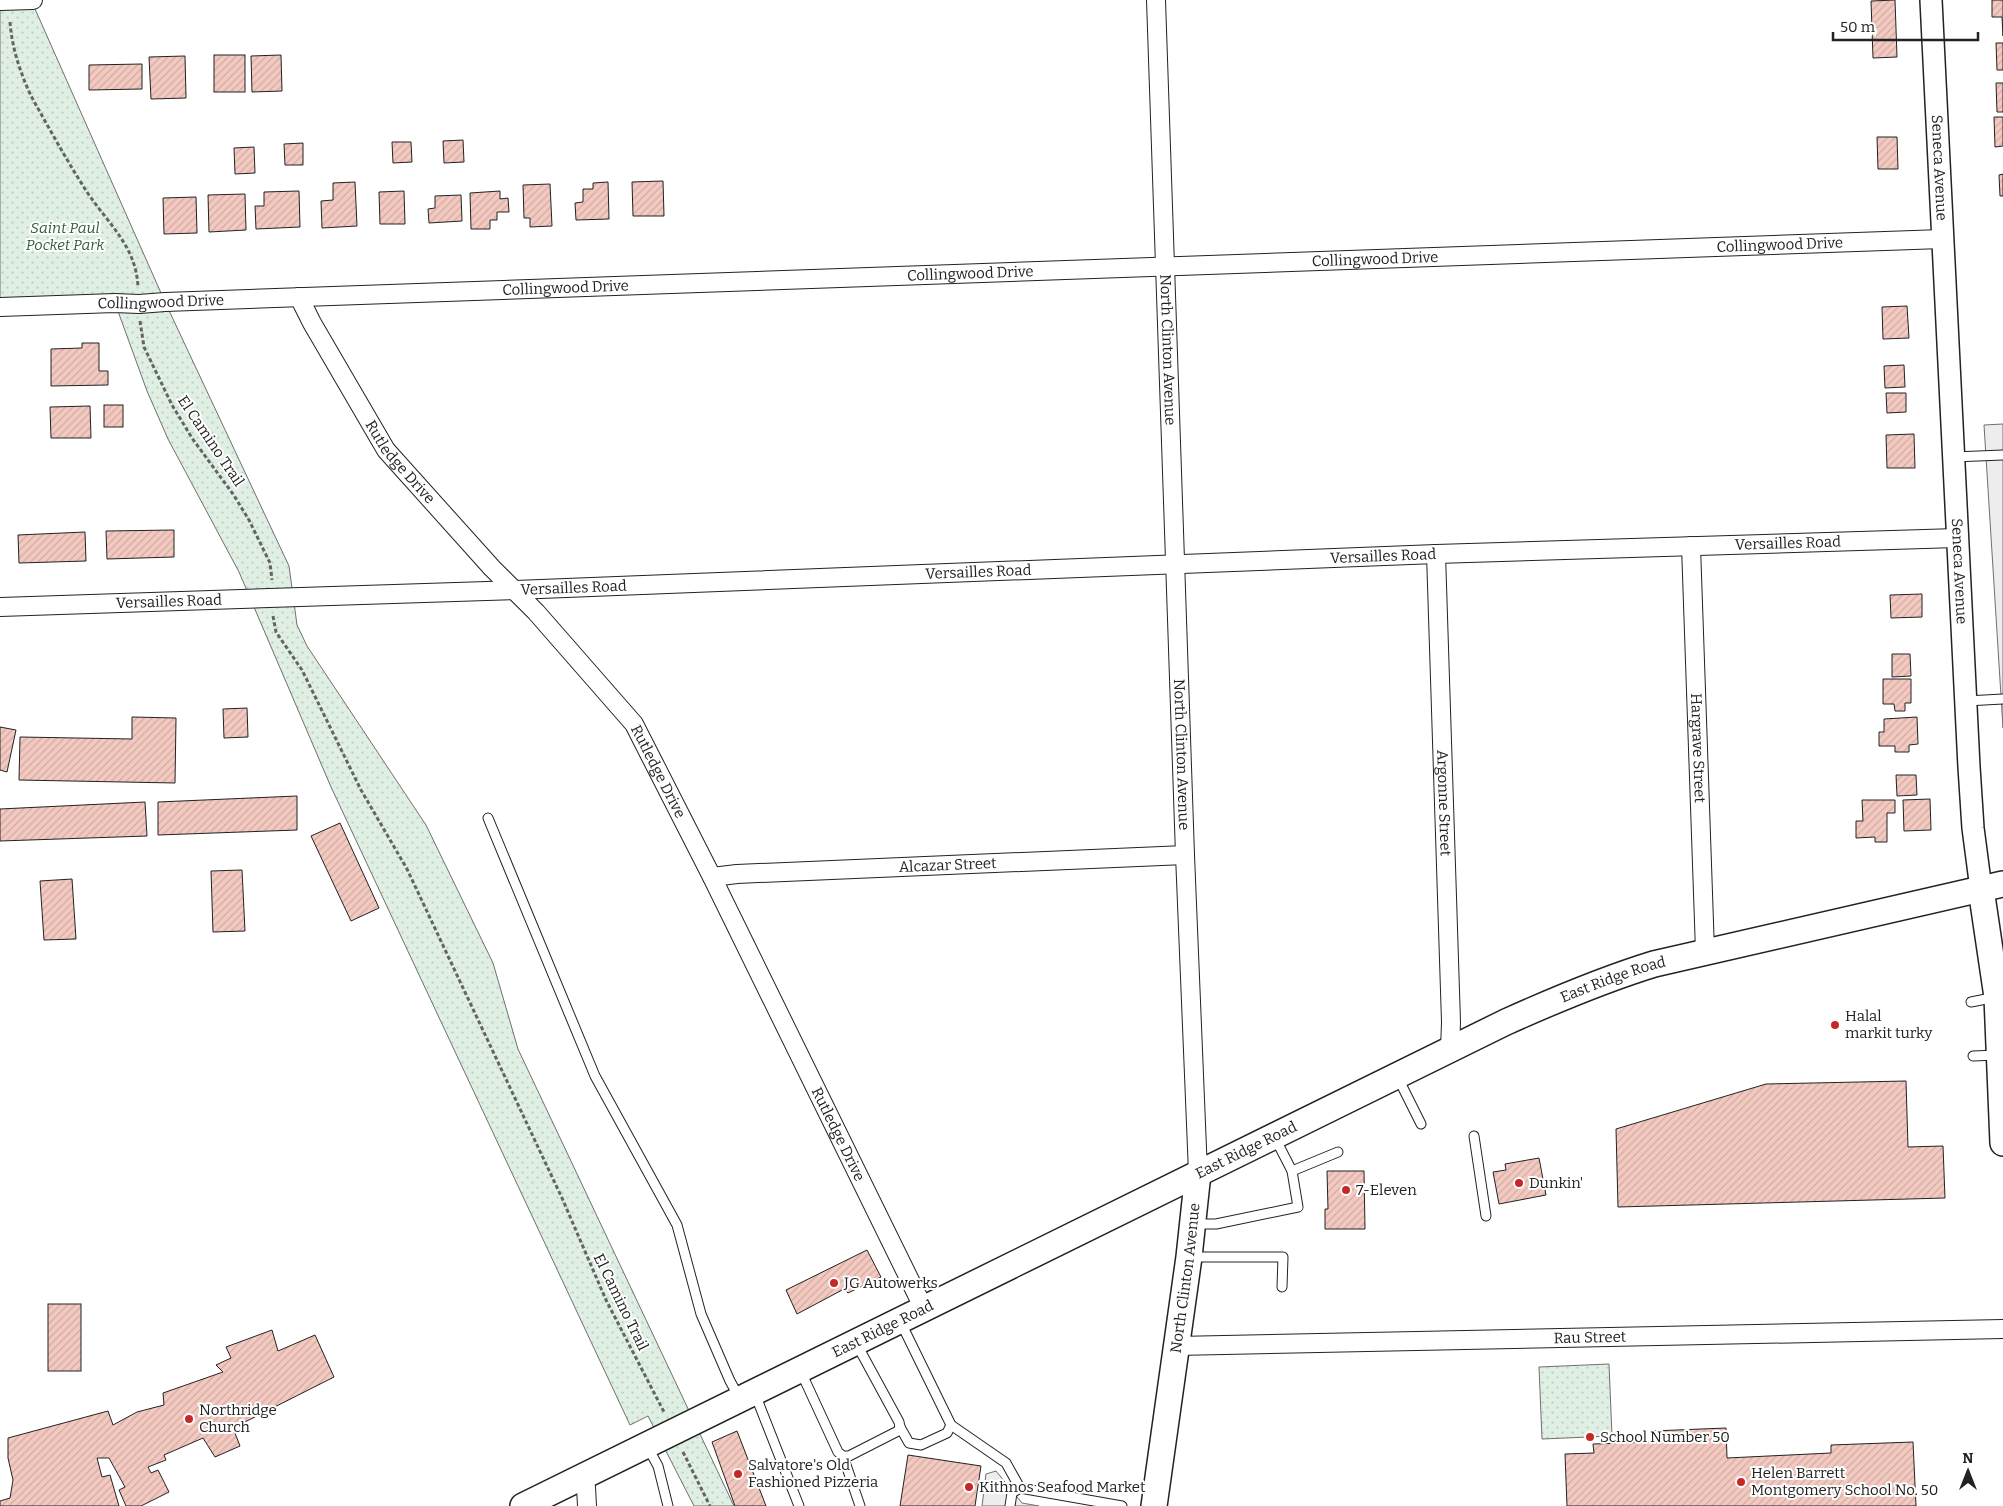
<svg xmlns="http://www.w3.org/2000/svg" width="2003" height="1506" viewBox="0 0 2003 1506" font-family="Bitter,serif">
  <defs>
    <pattern id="park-dots" width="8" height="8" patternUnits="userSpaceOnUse" patternTransform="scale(1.25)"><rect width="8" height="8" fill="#e0efe3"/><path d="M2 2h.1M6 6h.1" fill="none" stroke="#c0cdc2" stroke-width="1.8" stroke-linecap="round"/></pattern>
    <pattern id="building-hatch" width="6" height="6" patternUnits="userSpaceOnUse" patternTransform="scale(1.25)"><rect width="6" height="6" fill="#f3c9c0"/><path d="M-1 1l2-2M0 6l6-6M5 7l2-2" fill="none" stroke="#d0aca5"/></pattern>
  </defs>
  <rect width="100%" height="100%" fill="#fff"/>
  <!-- park -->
  <g fill="url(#park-dots)" stroke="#6f6f6f">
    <path d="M31 0 165 302 289 566 297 625 307 646 426 825 493 963 518 1049 734 1506H694L648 1416 630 1425 331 787 239 572 168 439 147 391 115 303 0 307V1Z"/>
    <path d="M1609 1364 1612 1436 1542 1439 1539 1367Z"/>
  </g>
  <!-- parking -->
  <g fill="#ededed" stroke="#6f6f6f">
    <path d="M2003 424V728L1984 425Z"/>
    <path d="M996 1471 1022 1503 1039 1506H982L986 1474Z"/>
  </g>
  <!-- building -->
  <g fill="url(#building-hatch)" stroke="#222">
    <path d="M1895 0 1897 57 1873 58 1871 1Z"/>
    <path d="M1992 0H2003V36L2002 17H1992Z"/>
    <path d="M1996 43H2003V70H1997Z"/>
    <rect x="214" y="55" width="31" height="37"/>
    <path d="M281 55 282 91 252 92 251 56Z"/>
    <path d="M185 56 186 98 151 99 149 57Z"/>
    <path d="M142 64V89L89 90V65Z"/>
    <path d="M1996 83H2003V112H1997Z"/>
    <path d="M1994 117H2003V146L1995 147Z"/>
    <path d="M1877 137H1897L1898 169H1878Z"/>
    <path d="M463 140 464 162 444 163 443 141Z"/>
    <path d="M392 142H411L412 162 393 163Z"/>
    <path d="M303 143V165H285L284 144Z"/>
    <path d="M254 147 255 173 235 174 234 148Z"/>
    <path d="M2003 174V196H2000L1999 175Z"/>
    <path d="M663 181 664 216H633L632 182Z"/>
    <path d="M355 182 357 226 322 228 321 201 333 200V183Z"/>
    <path d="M608 182 609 219 576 220 575 203 583 202V189H593V183Z"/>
    <path d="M550 184 552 226 530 227V218H524L523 185Z"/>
    <path d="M299 191 300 227 256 229 255 206H264V192Z"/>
    <path d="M404 191 405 224H380L379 192Z"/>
    <path d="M500 191V199L508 198 509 212H497V220H490V229H471L470 193Z"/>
    <path d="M245 194 246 230 209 232 208 195Z"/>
    <path d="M461 195 462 221 429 223 428 209 435 208V196Z"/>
    <path d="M196 197 197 233 164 234 163 198Z"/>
    <path d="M1907 306 1909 338 1883 339 1882 307Z"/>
    <path d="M82 343H99V371H108V385L51 386V349L82 348Z"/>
    <path d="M1904 365 1905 387 1885 388 1884 366Z"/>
    <path d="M1886 393H1906V412L1887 413Z"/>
    <rect x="104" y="405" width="19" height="22"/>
    <path d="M90 406 91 438H51L50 407Z"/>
    <path d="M1914 434 1915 468H1887L1886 435Z"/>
    <path d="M174 530V557L107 559 106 531Z"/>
    <path d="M85 532 86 561 19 563 18 535Z"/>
    <path d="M1922 594V617L1891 618 1890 595Z"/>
    <path d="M1892 654H1910L1911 676 1892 677Z"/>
    <path d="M1883 679H1911V703H1905V711H1895L1894 704H1883Z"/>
    <path d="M247 708 248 737 224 738 223 709Z"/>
    <path d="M132 717 176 718 175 783 19 780 20 737 132 739Z"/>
    <path d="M1917 717 1918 744 1909 745V752H1895V746H1879V732H1884V719Z"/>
    <path d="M0 727 16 730 7 772 0 770Z"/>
    <path d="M1896 775H1916L1917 795 1897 796Z"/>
    <path d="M297 796V830L158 835V802Z"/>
    <path d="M1930 799 1931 830 1904 831 1903 800Z"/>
    <path d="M1862 800H1895V813H1887V842H1875V837L1856 838V821H1863Z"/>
    <path d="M145 802 147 836 0 841V809Z"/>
    <path d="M340 823 379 908 351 921 311 836Z"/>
    <path d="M242 870 245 931 213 932 211 871Z"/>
    <path d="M72 879 76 939 44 940 40 881Z"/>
    <path d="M1906 1081 1908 1147 1943 1146 1945 1198 1618 1207 1616 1129 1766 1084Z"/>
    <path d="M1539 1158 1546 1195 1499 1204 1493 1172 1506 1170 1505 1164Z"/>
    <path d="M1327 1171H1364L1365 1229H1325V1209H1328Z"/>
    <path d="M867 1250 881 1277 848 1293 844 1289 797 1314 786 1290Z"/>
    <rect x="48" y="1304" width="33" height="67"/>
    <path d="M272 1330 278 1351 315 1335 334 1377 233 1428 240 1446 215 1457 203 1438 164 1455 166 1460 148 1467 151 1473 158 1470 169 1492 141 1506H126L119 1490 125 1487 109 1458H97L102 1477 110 1475 119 1506H0V1501L10 1498 13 1480 8 1458V1438L108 1411 113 1425 137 1412 164 1405 163 1393 223 1372 216 1365 231 1358 226 1347Z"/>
    <path d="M1726 1428 1727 1458 1831 1453V1445L1913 1442 1916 1506H1567L1565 1454 1594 1453 1593 1444 1653 1442 1652 1431Z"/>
    <path d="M737 1431 766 1506H735L712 1442Z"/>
    <path d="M908 1455 981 1466 975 1506H900Z"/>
  </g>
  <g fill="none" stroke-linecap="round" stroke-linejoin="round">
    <defs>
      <g id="service">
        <path d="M1953 457 2003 455"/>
        <path d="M1966 701 2003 699"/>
        <path d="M488 818 595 1076 677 1225 701 1314 730 1381 740 1399"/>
        <path d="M1971 1002 1996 997"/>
        <path d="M1973 1056 1998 1055"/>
        <path d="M1397 1076 1421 1124"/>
        <path d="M1474 1136 1486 1216"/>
        <path d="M1292 1171 1338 1152"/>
        <path d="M1193 1224H1216L1298 1207 1292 1171 1275 1138"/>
        <path d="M1192 1257H1283L1282 1287"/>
        <path d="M801 1372 838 1452 843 1456H849L898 1431 900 1427 899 1422 856 1343"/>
        <path d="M755 1394 799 1506"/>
        <path d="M951 1425 1006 1463 1020 1488"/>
        <path d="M900 1427 909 1443 921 1445 947 1433 951 1425 901 1323"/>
        <path d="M648 1448 658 1466 668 1506"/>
        <path d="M843 1456 860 1506"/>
        <path d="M1010 1506 1012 1493 1020 1488 1122 1506"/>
      </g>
      <g id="minor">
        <path id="s1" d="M1156 0 1185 855 1198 1173"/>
        <path d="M0 1 33 0"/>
        <path id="s2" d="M299 297 312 323 386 450 492 568 536 612 634 724 712 877 924 1309"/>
        <path id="s3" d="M0 307 115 303 139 304 165 302 1942 239"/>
        <path id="s4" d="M1691 546 1705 951"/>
        <path id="s5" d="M1436 554 1451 1022 1450 1050"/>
        <path id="s6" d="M0 607 515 590 1436 554 1957 538"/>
        <path id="s7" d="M712 877 737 874 1185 855"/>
        <path id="s8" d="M1176 1346 2003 1329"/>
        <path d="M582 1477 586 1487 587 1506"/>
      </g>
      <g id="tertiary">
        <path id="s9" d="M1931 0 1969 767 1973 828 1981 889"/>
      </g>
      <g id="secondary">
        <path d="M1981 889 1997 997 2003 1143"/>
        <path id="s10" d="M523 1506 1506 1022C1555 1000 1602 980 1654 964L2003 884"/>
        <path id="s11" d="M1154 1506 1189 1257 1198 1173"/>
      </g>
    </defs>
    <!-- service casing -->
    <use href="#service" stroke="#222" stroke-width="11"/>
    <!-- minor casing -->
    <use href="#minor" stroke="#222" stroke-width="20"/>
    <!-- tertiary casing -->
    <use href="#tertiary" stroke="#222" stroke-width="24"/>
    <!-- secondary casing -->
    <use href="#secondary" stroke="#222" stroke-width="28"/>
    <!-- path -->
    <g stroke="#646464" stroke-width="3" stroke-dasharray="4 2.5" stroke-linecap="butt">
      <path d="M10 22C12 48 20 72 31 96 49 128 67 161 87 192 109 225 136 246 138 287"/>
      <path d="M140 321 144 347 172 405 192 438 233 494 249 520 270 563 272 580"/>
      <path d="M273 616 276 632 302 670 361 790 407 869 562 1198 606 1300 664 1412"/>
      <path d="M683 1452 710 1506"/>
    </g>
    <!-- service -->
    <use href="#service" stroke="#fff" stroke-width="9"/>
    <!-- minor -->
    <use href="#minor" stroke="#fff" stroke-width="18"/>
    <!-- tertiary -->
    <use href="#tertiary" stroke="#fff" stroke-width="21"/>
    <!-- secondary -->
    <use href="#secondary" stroke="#fff" stroke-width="25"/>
  </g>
  <!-- markers -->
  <g fill="#c62828" stroke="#fff" stroke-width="2">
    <circle cx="1835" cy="1025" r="5"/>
    <circle cx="1519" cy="1183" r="5"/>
    <circle cx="1346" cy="1190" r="5"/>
    <circle cx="834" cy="1283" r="5"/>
    <circle cx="189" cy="1419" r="5"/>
    <circle cx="1590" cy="1437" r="5"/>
    <circle cx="738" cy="1474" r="5"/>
    <circle cx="1741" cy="1482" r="5"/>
    <circle cx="969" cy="1487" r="5"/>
  </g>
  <g text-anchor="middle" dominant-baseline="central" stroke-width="4" stroke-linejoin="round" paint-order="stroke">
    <!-- street labels -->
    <g font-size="15" fill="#222" stroke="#fff">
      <text stroke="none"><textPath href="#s9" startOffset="168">Seneca Avenue</textPath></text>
      <text stroke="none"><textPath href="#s3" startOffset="1781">Collingwood Drive</textPath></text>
      <text stroke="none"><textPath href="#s3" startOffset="1376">Collingwood Drive</textPath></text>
      <text stroke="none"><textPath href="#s3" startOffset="971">Collingwood Drive</textPath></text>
      <text stroke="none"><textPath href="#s3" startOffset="566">Collingwood Drive</textPath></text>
      <text stroke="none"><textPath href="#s3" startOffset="161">Collingwood Drive</textPath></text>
      <text stroke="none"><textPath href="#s1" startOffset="350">North Clinton Avenue</textPath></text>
      <text transform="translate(211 441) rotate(56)">El Camino Trail</text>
      <text stroke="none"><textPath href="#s2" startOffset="194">Rutledge Drive</textPath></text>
      <text stroke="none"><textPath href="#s6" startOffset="1789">Versailles Road</textPath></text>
      <text stroke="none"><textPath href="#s6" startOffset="1384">Versailles Road</textPath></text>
      <text stroke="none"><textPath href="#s6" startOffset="979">Versailles Road</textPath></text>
      <text stroke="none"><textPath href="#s9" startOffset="572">Seneca Avenue</textPath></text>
      <text stroke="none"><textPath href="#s6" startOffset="574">Versailles Road</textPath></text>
      <text stroke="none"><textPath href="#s6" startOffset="169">Versailles Road</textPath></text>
      <text stroke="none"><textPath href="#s4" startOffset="202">Hargrave Street</textPath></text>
      <text stroke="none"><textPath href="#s1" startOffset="755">North Clinton Avenue</textPath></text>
      <text stroke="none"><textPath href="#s2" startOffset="599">Rutledge Drive</textPath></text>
      <text stroke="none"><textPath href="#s5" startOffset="249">Argonne Street</textPath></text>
      <text stroke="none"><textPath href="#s7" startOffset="236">Alcazar Street</textPath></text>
      <text stroke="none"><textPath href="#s10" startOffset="1211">East Ridge Road</textPath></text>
      <text stroke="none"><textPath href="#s2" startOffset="1004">Rutledge Drive</textPath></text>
      <text stroke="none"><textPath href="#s10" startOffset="806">East Ridge Road</textPath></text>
      <text stroke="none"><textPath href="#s11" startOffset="230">North Clinton Avenue</textPath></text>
      <text transform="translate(621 1302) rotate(64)">El Camino Trail</text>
      <text stroke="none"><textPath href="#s10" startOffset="401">East Ridge Road</textPath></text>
      <text stroke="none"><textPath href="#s8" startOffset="414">Rau Street</textPath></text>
    </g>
    <!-- park labels -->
    <g font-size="15" font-style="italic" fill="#2f5e38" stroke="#fff">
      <text x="65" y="228">Saint Paul<tspan x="65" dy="17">Pocket Park</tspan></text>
    </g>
    <!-- poi labels -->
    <g font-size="15" fill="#222" stroke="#fff" text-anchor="start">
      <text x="1845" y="1016">Halal<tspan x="1845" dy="17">markit turky</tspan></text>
      <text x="1529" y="1183">Dunkin'</text>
      <text x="1356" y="1190">7-Eleven</text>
      <text x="844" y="1283">JG Autowerks</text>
      <text x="199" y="1410">Northridge<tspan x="199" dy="17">Church</tspan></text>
      <text x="1600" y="1437">School Number 50</text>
      <text x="748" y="1465">Salvatore's Old<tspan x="748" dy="17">Fashioned Pizzeria</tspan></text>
      <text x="1751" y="1473">Helen Barrett<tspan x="1751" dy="17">Montgomery School No. 50</tspan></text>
      <text x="979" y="1487">Kithnos Seafood Market</text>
    </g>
  </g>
  <!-- north arrow -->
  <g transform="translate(1968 1471)" stroke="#ffffff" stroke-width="4" paint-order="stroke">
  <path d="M0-4L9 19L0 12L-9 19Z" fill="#222222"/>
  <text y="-8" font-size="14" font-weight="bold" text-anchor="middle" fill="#222222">N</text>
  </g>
  <!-- scale -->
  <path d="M1833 32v8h145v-8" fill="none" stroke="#222222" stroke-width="2.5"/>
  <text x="1840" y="32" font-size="15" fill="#222222" stroke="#ffffff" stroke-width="4" paint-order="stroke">50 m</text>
</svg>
